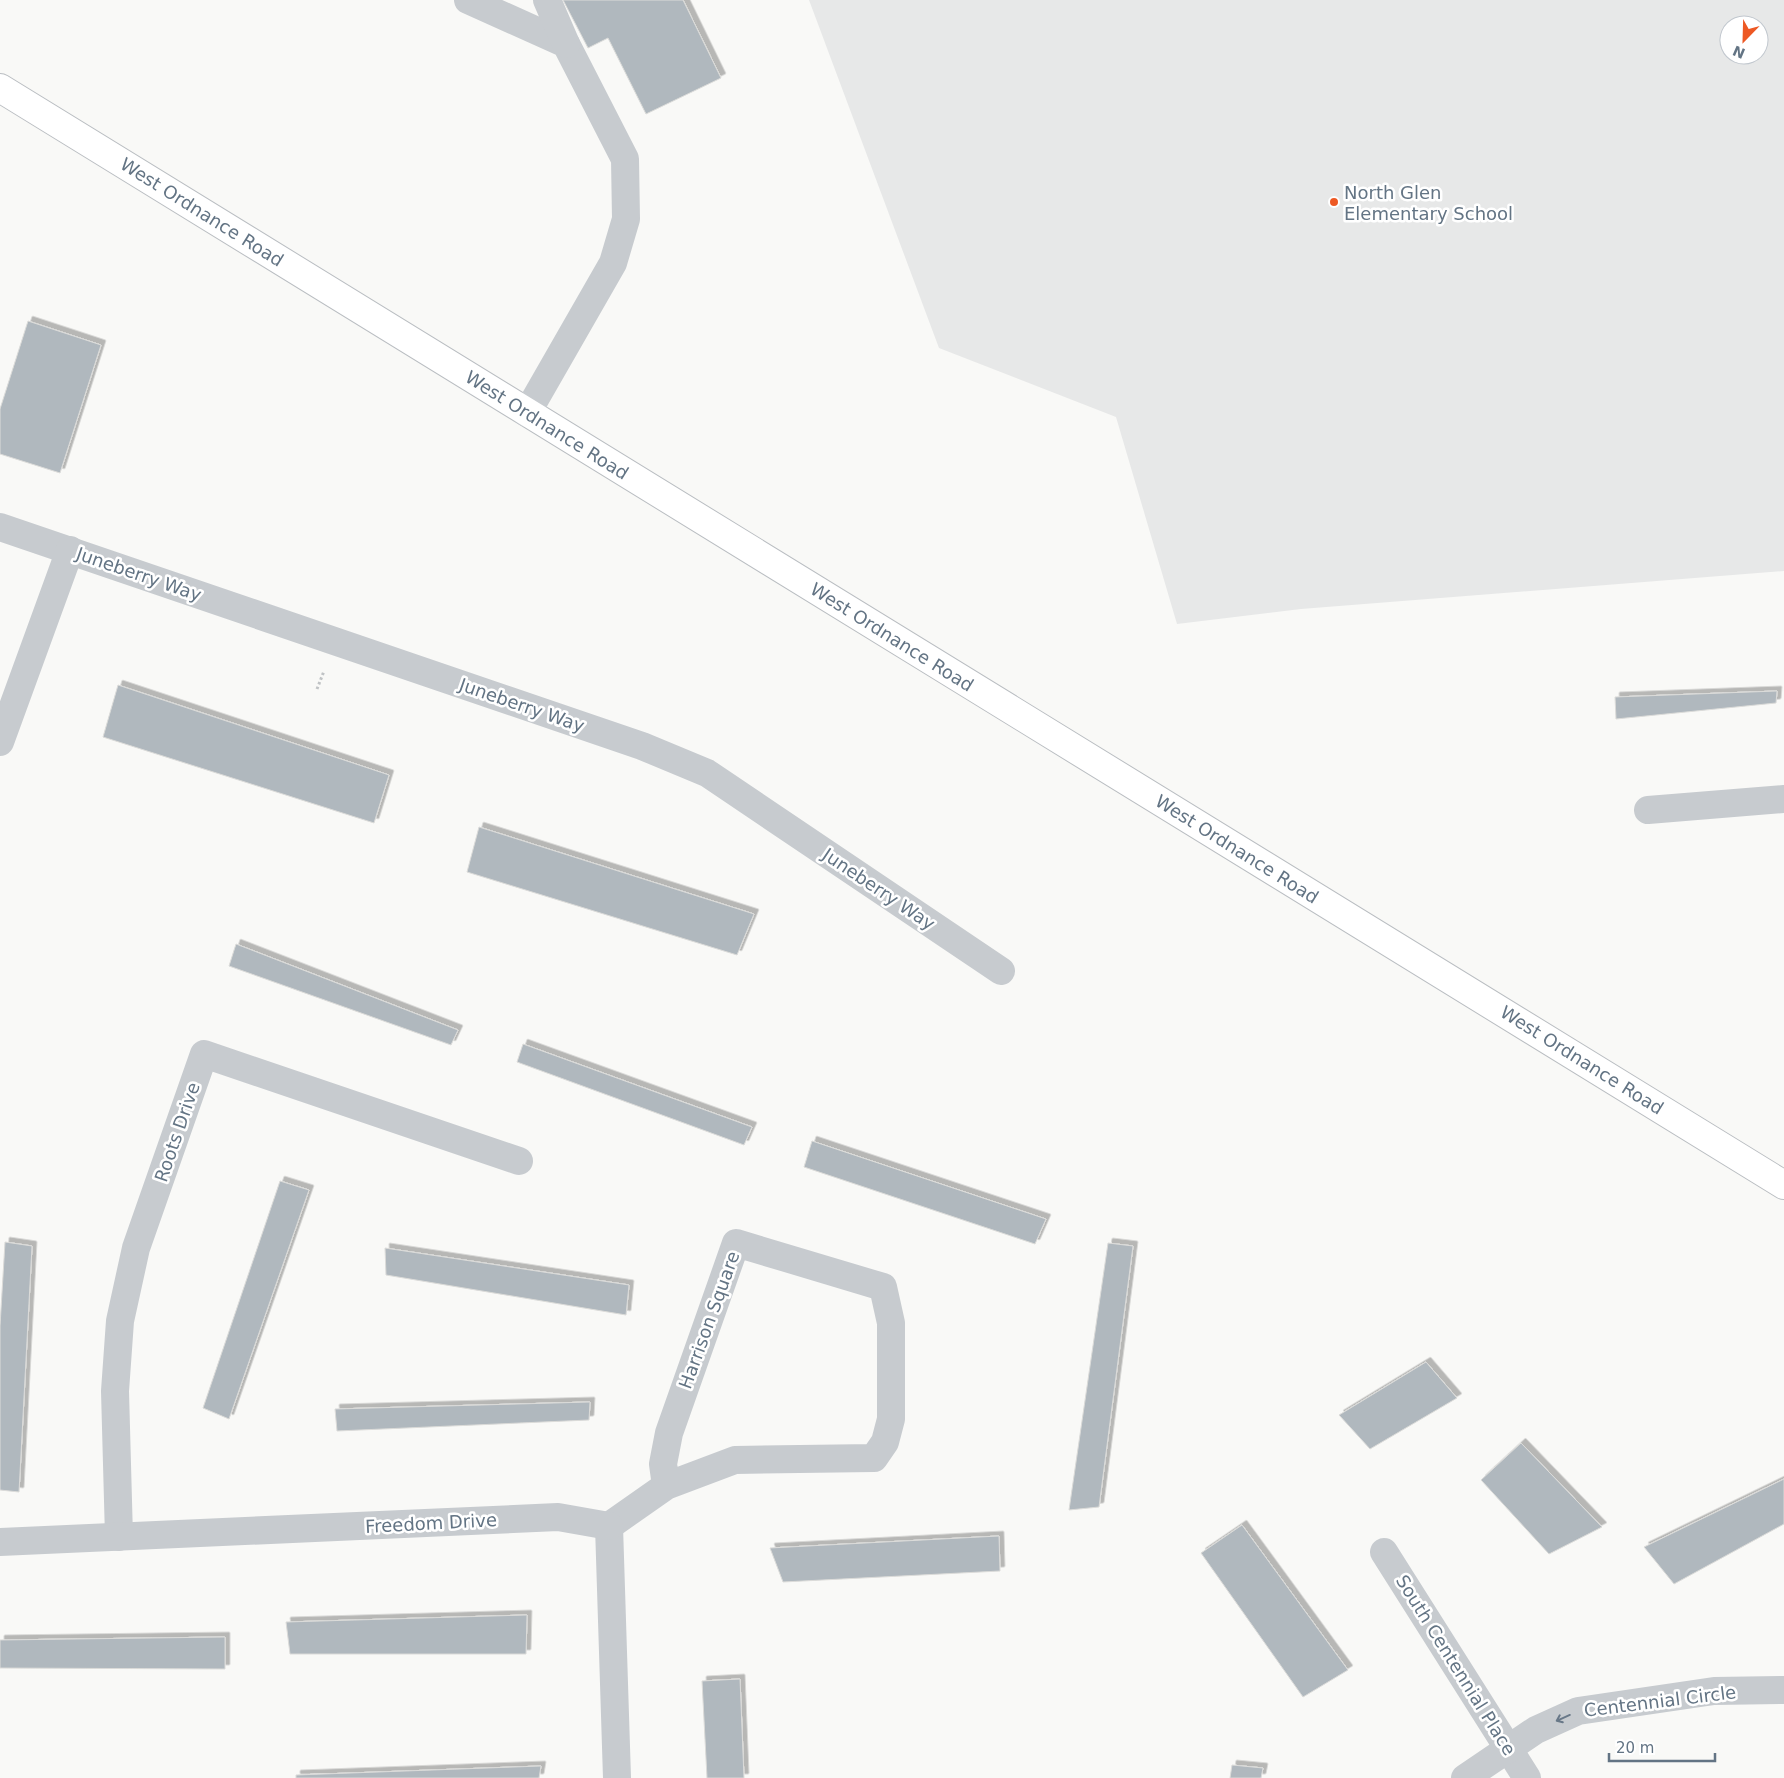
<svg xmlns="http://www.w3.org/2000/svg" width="1784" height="1778" viewBox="0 0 1784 1778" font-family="'DejaVu Sans',sans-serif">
  <defs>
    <filter id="shadow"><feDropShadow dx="4.5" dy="-4.5" stdDeviation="0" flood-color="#0004"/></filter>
  </defs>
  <rect width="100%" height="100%" fill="#f9f9f7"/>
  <!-- built -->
  <path fill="#e7e8e8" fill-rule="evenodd" d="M809 0H1784V571L1301 609 1177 624 1116 417 939 348ZM1729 25H1759V55H1729Z"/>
  <!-- building -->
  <g fill="#b0b8be" stroke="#dbdbd9" filter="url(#shadow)">
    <path d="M563 0H683L721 78 646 114 608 38 588 48Z"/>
    <path d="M28 321 101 345 60 473 0 454V409Z"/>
    <path d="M118 685 389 775 374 823 103 737Z"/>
    <path d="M1777 691 1776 703 1616 719 1615 697Z"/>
    <path d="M479 827 754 914 737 955 467 872Z"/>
    <path d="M236 944 458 1030 451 1045 229 966Z"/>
    <path d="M523 1044 752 1127 744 1145 517 1062Z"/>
    <path d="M812 1141 1046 1219 1035 1244 804 1167Z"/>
    <path d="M280 1181 309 1190 229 1419 203 1408Z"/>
    <path d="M5 1242 32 1246 19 1492 0 1490V1326Z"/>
    <path d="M1108 1243 1133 1246 1099 1507 1069 1510Z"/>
    <path d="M385 1248 629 1285 626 1315 386 1275Z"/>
    <path d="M1426 1362 1457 1398 1370 1449 1339 1415Z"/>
    <path d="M590 1402 589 1420 337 1431 335 1409Z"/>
    <path d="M1521 1443 1602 1527 1549 1554 1481 1480Z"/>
    <path d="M1784 1479V1524L1674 1584 1644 1547Z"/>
    <path d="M1242 1525 1348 1670 1303 1697 1201 1553Z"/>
    <path d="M999 1536 1000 1571 783 1582 770 1548Z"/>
    <path d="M527 1615 526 1654H290L286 1622Z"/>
    <path d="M225 1637V1669L0 1668V1640Z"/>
    <path d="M740 1679 744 1778H707L702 1681Z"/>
    <path d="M1232 1765 1263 1768 1261 1778H1230Z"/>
    <path d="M541 1766 539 1778H296V1775Z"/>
  </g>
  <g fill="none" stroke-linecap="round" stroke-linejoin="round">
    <defs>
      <path id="major" d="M0 88 1784 1185"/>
    </defs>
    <!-- major casing -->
    <use href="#major" stroke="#babec2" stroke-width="30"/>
    <!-- path -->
    <path stroke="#c0c3c5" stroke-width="3" stroke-dasharray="2.5 2.5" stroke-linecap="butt" d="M317 689 324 671"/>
    <!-- minor -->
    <g stroke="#c7cbcf" stroke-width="28">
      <path d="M468 0 566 44 625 159 626 219 613 263 527 413"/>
      <path d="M547 0 566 44"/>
      <path d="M0 527 642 746 707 773 1001 971"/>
      <path d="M0 742 70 550"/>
      <path d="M1648 810 1784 799"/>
      <path d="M609 1526 666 1486 735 1460 874 1458 885 1442 891 1419V1323L883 1287 736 1243 669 1433 663 1464 666 1486"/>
      <path d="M609 1526 617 1778"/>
      <path d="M119 1537 115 1391 120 1321 136 1248 204 1054 519 1161"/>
      <path d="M0 1542 558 1517 609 1526"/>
      <path d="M1384 1552 1527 1778"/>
      <path d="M1465 1778 1536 1730 1578 1711 1714 1691 1784 1690"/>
    </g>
    <!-- major -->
    <use href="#major" stroke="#fff" stroke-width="28"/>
  </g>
  <!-- one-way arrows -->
  <defs><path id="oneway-shaft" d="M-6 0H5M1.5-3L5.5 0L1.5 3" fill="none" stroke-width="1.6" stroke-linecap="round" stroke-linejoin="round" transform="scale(1.25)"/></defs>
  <use stroke="#687888" href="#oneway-shaft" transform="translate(1563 1718) rotate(156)"/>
  <!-- markers -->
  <circle fill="#ed5823" stroke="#fff" stroke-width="2" cx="1334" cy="202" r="5"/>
  <g text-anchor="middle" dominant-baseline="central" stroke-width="5" stroke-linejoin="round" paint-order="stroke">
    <!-- poi labels -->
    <g font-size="18" fill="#637484" stroke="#fff" text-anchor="start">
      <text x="1344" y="192">North Glen<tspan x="1344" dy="21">Elementary School</tspan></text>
    </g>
    <!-- street labels -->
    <g font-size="18" fill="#637484" stroke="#fff">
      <text transform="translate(202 212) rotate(32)">West Ordnance Road</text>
      <text transform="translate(547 425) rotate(32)">West Ordnance Road</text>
      <text transform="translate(139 574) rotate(19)">Juneberry Way</text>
      <text transform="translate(892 637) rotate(32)">West Ordnance Road</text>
      <text transform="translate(522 705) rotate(19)">Juneberry Way</text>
      <text transform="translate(1237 849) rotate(32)">West Ordnance Road</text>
      <text transform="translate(879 889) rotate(34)">Juneberry Way</text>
      <text transform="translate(1582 1060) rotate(32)">West Ordnance Road</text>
      <text transform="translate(177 1132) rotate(-71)">Roots Drive</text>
      <text transform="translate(709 1320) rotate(-70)">Harrison Square</text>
      <text transform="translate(431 1523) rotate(-3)">Freedom Drive</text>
      <text transform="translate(1456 1665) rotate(58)">South Centennial Place</text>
      <text transform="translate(1660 1701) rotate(-7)">Centennial Circle</text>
    </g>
  </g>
  <!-- north arrow -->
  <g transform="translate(1744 40) rotate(203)"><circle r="24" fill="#ffffff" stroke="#c1c7ce"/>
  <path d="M0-4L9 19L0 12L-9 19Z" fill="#ed5823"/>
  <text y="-8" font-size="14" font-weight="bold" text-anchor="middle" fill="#637484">N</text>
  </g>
  <!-- scale -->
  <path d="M1609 1753v8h106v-8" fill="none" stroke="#637484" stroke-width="2.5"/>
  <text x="1616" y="1753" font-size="15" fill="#637484" stroke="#ffffff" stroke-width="4" paint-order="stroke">20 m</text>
</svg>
